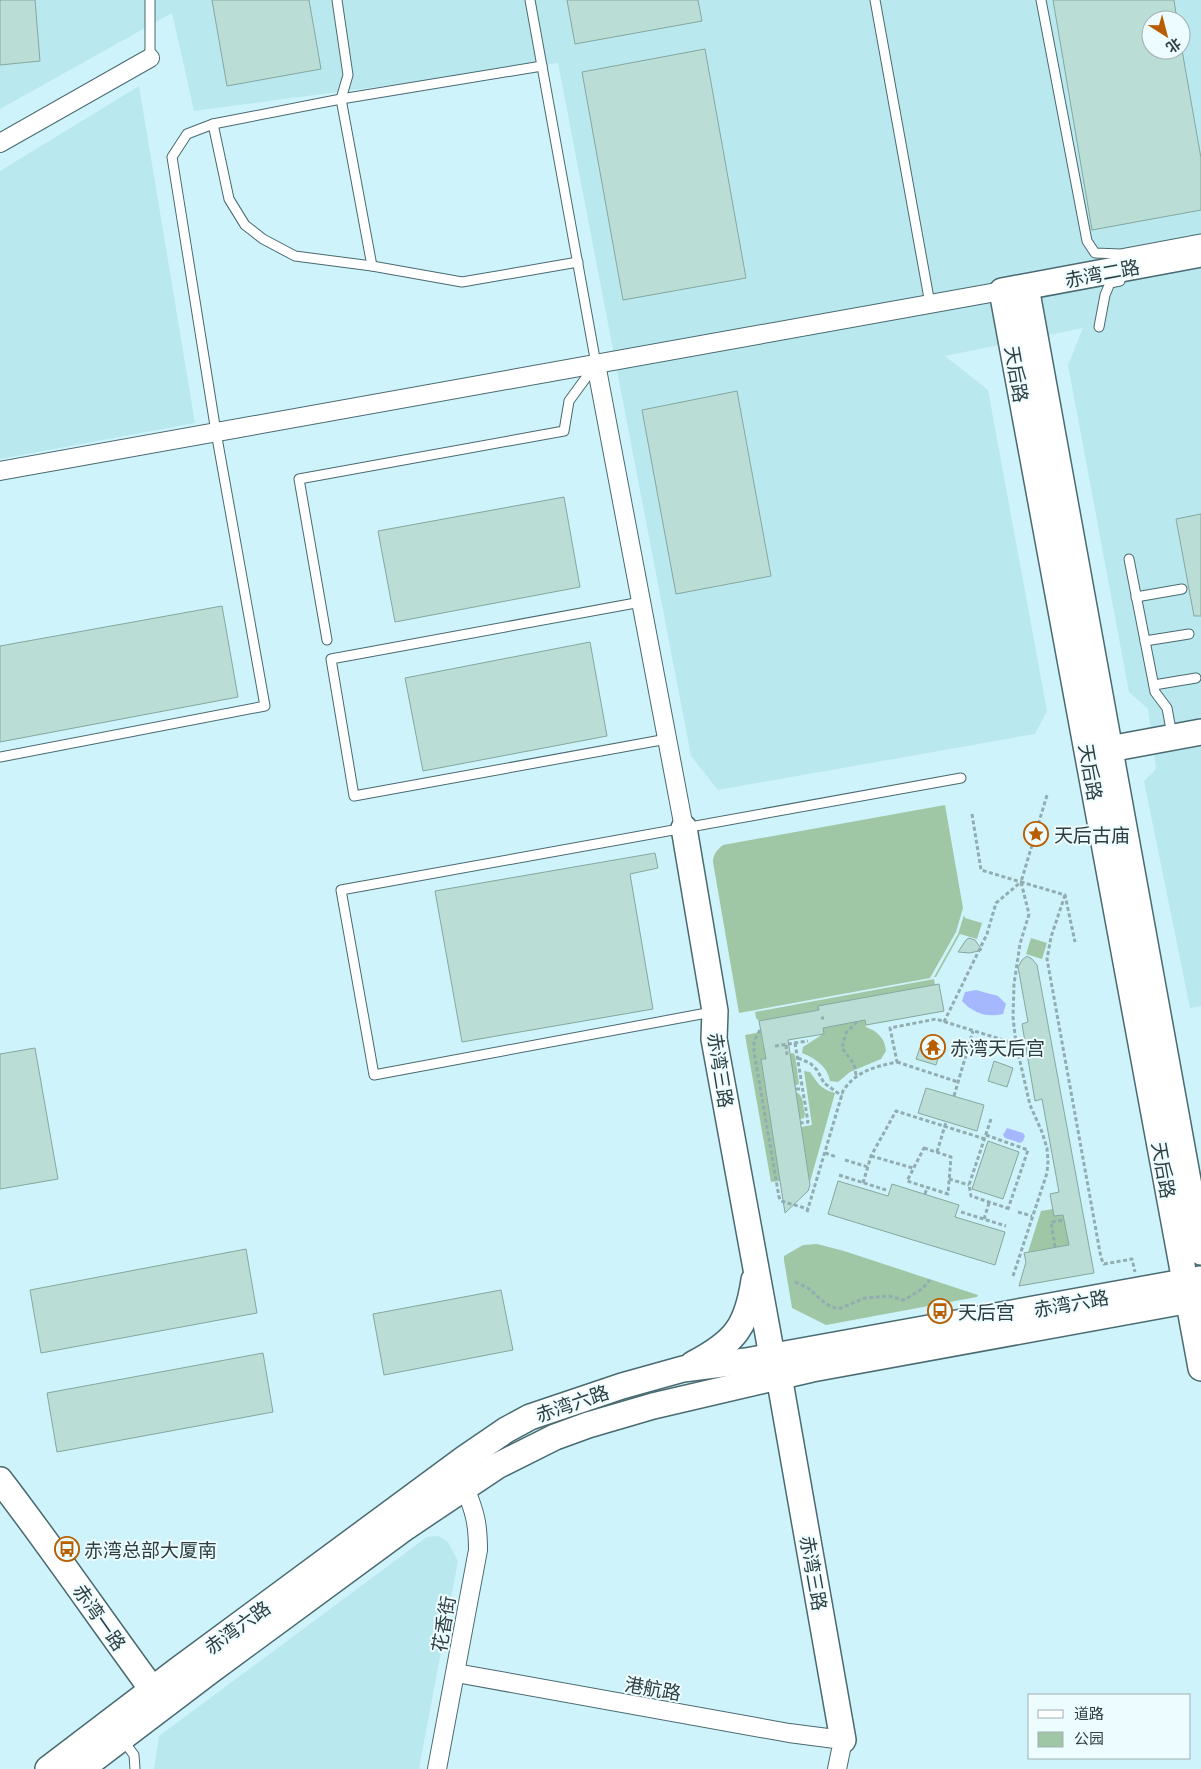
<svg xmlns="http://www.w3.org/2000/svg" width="1201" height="1769" viewBox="0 0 1201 1769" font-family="'Exo 2','Noto Sans SC',sans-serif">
  <rect width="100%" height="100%" fill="#cff3fa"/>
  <!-- built -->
  <g fill="#bae8ef" fill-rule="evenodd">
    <path d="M0 0H1201V1006L1190 1008 1144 781 1156 769 1148 709 1129 692 1068 365 1083 328 945 356 988 390 1047 711 1035 734 718 790 691 756 558 63 194 111 172 13 0 109ZM1151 20H1181V50H1151Z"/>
    <path d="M139 86 195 423 0 459V171Z"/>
    <path d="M439 1536 448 1542 458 1561 419 1769H154L159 1736 427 1537Z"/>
  </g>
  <!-- green -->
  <g fill="#a0c7a5">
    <path d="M945 805 963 908 956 932 930 978 739 1013 713 862C713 854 717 850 723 845Z"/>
    <path d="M964 915 965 918 982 923 977 939 960 934 936 977H934L958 934Z"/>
    <path d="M1031 938 1047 943 1042 959 1026 954Z"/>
    <path d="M934 979 935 985 819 1006V1010L759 1021 756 1018 755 1012Z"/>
    <path d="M865 1020 866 1027C877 1031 885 1038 886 1051L881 1059 850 1072 838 1082 830 1081C828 1067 815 1058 802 1053L803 1047 823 1034V1028Z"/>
    <path d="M761 1032 763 1045 770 1043 785 1056 761 1060 780 1181 771 1182 745 1035Z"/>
    <path d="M793 1053 795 1055 799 1084 795 1086 789 1054Z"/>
    <path d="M804 1071 810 1072C819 1084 819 1088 835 1093L810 1182 801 1127 812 1125Z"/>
    <path d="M796 1092C805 1096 802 1106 805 1113L804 1118 800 1119Z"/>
    <path d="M1053 1209 1054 1216 1063 1215 1069 1245 1028 1252 1041 1211Z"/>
    <path d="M817 1244 844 1251 978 1295 977 1297 826 1325 792 1308 784 1260V1256L803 1245Z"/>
  </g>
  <!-- water -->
  <g fill="#a6b8fd">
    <path d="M976 990 998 996 1006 1004 1003 1014C987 1018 973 1013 962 1001L965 992Z"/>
    <path d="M1007 1128 1023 1133 1025 1136 1023 1141 1020 1143 1005 1138 1003 1135Z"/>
  </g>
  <!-- building -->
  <g fill="#baded5" stroke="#85a79f">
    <path d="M0 0H35L40 61 0 65Z"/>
    <path d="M212 0H309L321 69 227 86Z"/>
    <path d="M567 0H698L702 21 575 44Z"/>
    <path d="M1053 0H1174L1177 20H1151V50H1182L1201 158V210L1092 230Z"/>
    <path d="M705 49 746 278 623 300 582 72Z"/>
    <path d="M737 391 771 576 676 594 642 410Z"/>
    <path d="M564 497 580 587 395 622 378 531Z"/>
    <path d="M1201 514V616H1194L1176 519Z"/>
    <path d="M222 606 238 697 0 742V646Z"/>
    <path d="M590 642 607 736 423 771 405 678Z"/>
    <path d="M655 853 658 868 630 874 653 1009 462 1042 435 891Z"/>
    <path d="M969 938 975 940 982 950 970 953 958 952 966 940Z"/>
    <path d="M1027 956 1032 959 1037 965 1094 1273 1019 1286 1026 1262 1024 1253 1069 1245 1063 1215 1054 1216 1050 1194 1059 1192 1042 1099 1035 1101 1022 1024 1028 1022 1018 967 1022 960Z"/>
    <path d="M939 984 944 1011 866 1025 865 1020 823 1028 824 1034 788 1040 810 1185 808 1191 785 1213 761 1059H766L759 1021 819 1010 818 1006Z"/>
    <path d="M923 1039 942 1046 936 1065 916 1059Z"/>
    <path d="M35 1048 58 1179 0 1189V1054Z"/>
    <path d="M994 1061 1013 1068 1007 1087 988 1081Z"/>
    <path d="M926 1088 984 1105 977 1131 918 1113Z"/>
    <path d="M988 1141 1019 1152 1003 1199 972 1189Z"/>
    <path d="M838 1181 888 1196 892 1184 959 1205 955 1217 1005 1232 995 1265 828 1214Z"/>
    <path d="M246 1249 257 1313 41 1353 30 1290Z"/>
    <path d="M501 1290 513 1350 384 1375 373 1314Z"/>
    <path d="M263 1353 273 1412 57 1452 47 1393Z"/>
  </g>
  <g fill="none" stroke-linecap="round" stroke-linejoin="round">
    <defs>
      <g id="lane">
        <path d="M150 0V58"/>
        <path d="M337 0 348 75 341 99 372 266"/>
        <path d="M875 0 930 304"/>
        <path d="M1041 0 1087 241 1095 253 1121 254 1201 239"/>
        <path d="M213 124 341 99 542 66"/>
        <path d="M1099 327 1105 295 1110 283 1120 281"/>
        <path d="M1129 559 1155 692 1167 708 1172 735"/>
        <path d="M1136 597 1182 589"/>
        <path d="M641 602 331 659 354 796 667 739"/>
        <path d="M327 640 299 479 564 431 569 401 596 364 530 0"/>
        <path d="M1145 641 1189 634"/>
        <path d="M1154 685 1196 678"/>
        <path d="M0 757 265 706 216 432 172 157 187 134 213 124 229 199 245 225 263 239 295 256 372 266 462 282 578 262"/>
        <path d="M712 1012 374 1075 341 890 961 778"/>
        <path d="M122 1739 134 1755 135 1769"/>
      </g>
      <g id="street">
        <path d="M0 143 150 58"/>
        <path d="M596 364 684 828"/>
        <path d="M0 471 1002 291"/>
        <path d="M456 1673 789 1733 843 1740 837 1769"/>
        <path d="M437 1769 478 1550C478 1524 475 1512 465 1488"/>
      </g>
      <g id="secondary">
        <path d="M1201 254 1002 291 1201 1368"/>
        <path d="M1026 287 1201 1252"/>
        <path d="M1093 752 1201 732"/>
        <path d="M684 828 715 1011 714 1039 772 1356 779 1376 843 1740"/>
        <path d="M693 1364C735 1342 747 1327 754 1280"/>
        <path d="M0 1480C56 1553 108 1630 163 1704"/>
        <path d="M48 1769 178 1670 465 1458 506 1430 530 1417 622 1386 683 1369 746 1361 1200 1279"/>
        <path d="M81 1769 210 1671 406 1527 497 1466 555 1437 588 1425 653 1406 812 1369 1201 1298"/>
      </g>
    </defs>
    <!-- lane casing -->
    <use href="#lane" stroke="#496a70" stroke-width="11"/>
    <!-- street casing -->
    <use href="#street" stroke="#496a70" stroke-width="20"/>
    <!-- secondary casing -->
    <use href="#secondary" stroke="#496a70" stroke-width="28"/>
    <!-- path -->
    <g stroke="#91adb2" stroke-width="3" stroke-dasharray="4 2.5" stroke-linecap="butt">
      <path d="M972 814 981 870 1021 882"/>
      <path d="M1065 895 1051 937 1047 959 1101 1258 1104 1264 1132 1259 1135 1272"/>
      <path d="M821 1018H824"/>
      <path d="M944 1022 987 934 996 903 1021 882 1065 895 1075 942"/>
      <path d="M760 1030 754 1041V1052L779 1197 781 1201 808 1209"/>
      <path d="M795 1043 808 1122 801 1123"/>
      <path d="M786 1045 787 1055"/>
      <path d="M775 1046 808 1041"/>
      <path d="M798 1058 810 1063 817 1070 824 1083 842 1096"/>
      <path d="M897 1062 958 1082"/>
      <path d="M856 1075 854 1064 842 1048 846 1033 857 1022"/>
      <path d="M796 1089H802"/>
      <path d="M954 1096 973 1031"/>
      <path d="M991 1119 969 1185 971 1196 1010 1209"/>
      <path d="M986 1135 1028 1150 1008 1209"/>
      <path d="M924 1148 951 1157 948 1194 907 1181Z"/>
      <path d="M937 1152 946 1122"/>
      <path d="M825 1153 837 1157"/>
      <path d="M871 1156 913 1168"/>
      <path d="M845 1160 868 1167"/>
      <path d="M839 1175 886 1190"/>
      <path d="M949 1179 969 1185"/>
      <path d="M863 1183 871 1156 896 1111 985 1139"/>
      <path d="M925 1194 927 1188"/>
      <path d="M807 1212 843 1091C856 1071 874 1067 897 1062L890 1028 936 1019 1016 1044"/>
      <path d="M961 1212 1006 1226"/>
      <path d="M1018 1212 1032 1216"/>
      <path d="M984 1219 989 1203"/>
      <path d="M1055 1247 1051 1222 1064 1220"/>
      <path d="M1013 1276 1047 1173 1048 1161 1047 1148 1042 1132 1030 1105 1016 1044 1013 1017 1014 984 1020 944 1029 914 1021 882 1047 795"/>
      <path d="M795 1282 808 1288 826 1304 835 1308H841L865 1298 889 1296 903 1300 906 1299 923 1288 930 1280"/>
    </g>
    <!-- lane -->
    <use href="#lane" stroke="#fff" stroke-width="9"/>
    <!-- street -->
    <use href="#street" stroke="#fff" stroke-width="18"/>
    <!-- secondary -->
    <use href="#secondary" stroke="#fff" stroke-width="25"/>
  </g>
  <!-- icons -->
  <defs>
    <symbol id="sight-ring" viewBox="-11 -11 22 22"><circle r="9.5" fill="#edfcfe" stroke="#b85e00" stroke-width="1.5"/><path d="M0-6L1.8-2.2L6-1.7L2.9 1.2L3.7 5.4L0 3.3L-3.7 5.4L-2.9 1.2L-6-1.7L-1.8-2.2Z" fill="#b85e00"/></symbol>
    <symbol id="temple-ring" viewBox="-11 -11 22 22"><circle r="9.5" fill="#edfcfe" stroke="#b85e00" stroke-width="1.5"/><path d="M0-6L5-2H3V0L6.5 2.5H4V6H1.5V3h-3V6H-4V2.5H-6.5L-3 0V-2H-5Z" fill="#b85e00"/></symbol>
    <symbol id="bus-ring" viewBox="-11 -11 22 22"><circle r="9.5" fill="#edfcfe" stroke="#b85e00" stroke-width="1.5"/><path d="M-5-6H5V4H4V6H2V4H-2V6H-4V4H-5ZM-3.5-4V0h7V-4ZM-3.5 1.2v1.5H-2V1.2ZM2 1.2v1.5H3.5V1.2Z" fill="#b85e00"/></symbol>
  </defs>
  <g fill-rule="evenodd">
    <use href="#sight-ring" x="1022" y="820" width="28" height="28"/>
    <use href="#temple-ring" x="919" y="1033" width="28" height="28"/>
    <use href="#bus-ring" x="926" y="1297" width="28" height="28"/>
    <use href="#bus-ring" x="53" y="1535" width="28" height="28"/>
  </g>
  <g text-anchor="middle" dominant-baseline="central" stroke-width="4" stroke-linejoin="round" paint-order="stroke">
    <!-- street labels -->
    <g font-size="19" fill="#2f3e41" stroke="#edfcfe">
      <text transform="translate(1102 273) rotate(-11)">赤湾二路</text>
      <text transform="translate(1017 374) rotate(80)">天后路</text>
      <text transform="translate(1091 772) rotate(80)">天后路</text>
      <text transform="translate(721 1070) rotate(81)">赤湾三路</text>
      <text transform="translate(1164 1170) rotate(80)">天后路</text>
      <text transform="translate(1071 1303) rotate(-10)">赤湾六路</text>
      <text transform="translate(572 1403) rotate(-19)">赤湾六路</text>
      <text transform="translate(814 1573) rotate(80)">赤湾三路</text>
      <text transform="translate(100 1617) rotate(55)">赤湾一路</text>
      <text transform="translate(443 1624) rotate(-80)">花香街</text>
      <text transform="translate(237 1627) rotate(-36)">赤湾六路</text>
      <text transform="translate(653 1688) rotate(10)">港航路</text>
    </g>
    <!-- poi labels -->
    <g font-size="19" fill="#2f3e41" stroke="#edfcfe" text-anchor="start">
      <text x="1054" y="834">天后古庙</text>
      <text x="950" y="1047">赤湾天后宫</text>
      <text x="958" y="1311">天后宫</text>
      <text x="84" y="1549">赤湾总部大厦南</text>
    </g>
  </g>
  <!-- legend -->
  <rect x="1028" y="1694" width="162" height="65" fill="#edfcfe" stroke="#a1b0b2"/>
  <rect x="1038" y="1710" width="25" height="8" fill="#ffffff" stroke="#a1b0b2"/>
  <text x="1074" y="1719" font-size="15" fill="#2f3e41">道路</text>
  <rect x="1038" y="1732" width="25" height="15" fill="#a0c7a5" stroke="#a1b0b2"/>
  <text x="1074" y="1744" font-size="15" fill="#2f3e41">公园</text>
  <!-- north arrow -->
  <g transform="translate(1166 35) rotate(144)"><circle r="24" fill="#edfcfe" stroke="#a1b0b2"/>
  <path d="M0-4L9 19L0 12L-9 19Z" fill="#b85e00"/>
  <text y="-8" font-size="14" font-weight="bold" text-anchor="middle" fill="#2f3e41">北</text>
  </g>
</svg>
